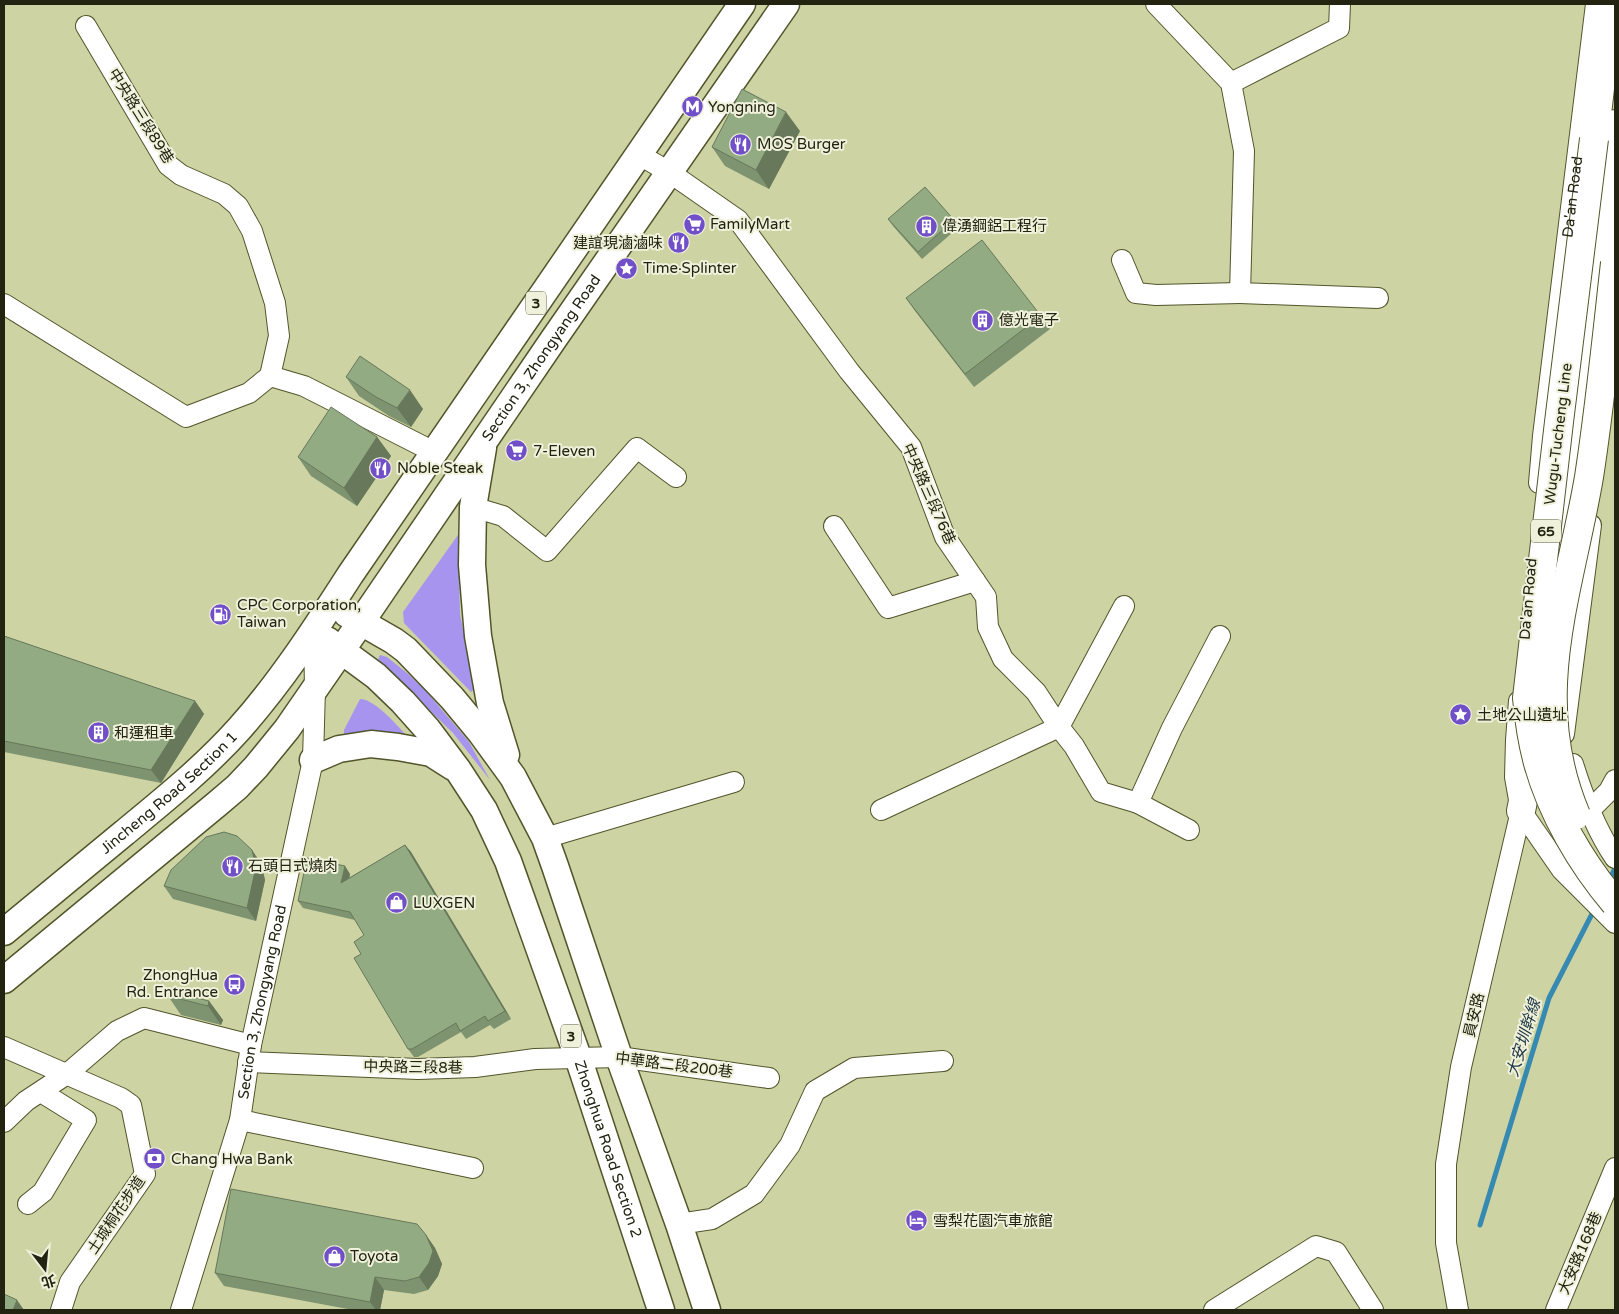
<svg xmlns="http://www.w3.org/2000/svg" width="1619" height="1314" viewBox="0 0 1619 1314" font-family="'Varela Round','Noto Sans TC',sans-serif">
  <rect width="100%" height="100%" fill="#ced3a3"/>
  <!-- green -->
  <g fill="#a794ef">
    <path d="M458 535 460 614 475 689 471 692 404 623 403 612Z"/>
    <path d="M380 655 387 657 407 673 426 691 469 742 490 780 453 733 414 695 377 662Z"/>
    <path d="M360 699C375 699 400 728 410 740L347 738 344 735V730Z"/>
  </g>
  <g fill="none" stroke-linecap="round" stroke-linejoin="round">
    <!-- stream -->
    <g stroke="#3689b0" stroke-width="5">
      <path d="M1609 881 1615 868"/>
      <path d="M1480 1225 1549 998 1595 908"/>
    </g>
    <defs>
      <g id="minor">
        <path d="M1156 4 1231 83 1244 151 1240 293 1378 298"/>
        <path d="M1231 83 1339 28 1340 4"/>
        <path d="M638 154 669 172 738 220 849 371 911 447 945 537 986 597 988 627 1003 659 1036 692 1059 727 1074 746 1101 792 1138 803 1172 728 1220 636"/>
        <path d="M1122 260 1136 293 1156 295 1240 293"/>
        <path d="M4 304 186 417 249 393 270 376 279 336 275 303 252 231 238 206 224 194 181 175 168 165 86 26"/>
        <path d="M270 376 304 386 434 452"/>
        <path id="s1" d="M1539 483 1543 436 1596 4"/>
        <path d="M473 507 503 516 547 551 637 448 676 477"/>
        <path d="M834 526 888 608 975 581"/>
        <path d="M1519 701 1516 740 1515 777 1521 811 1562 870 1615 923"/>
        <path d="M1564 734 1591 525"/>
        <path d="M1573 764C1583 796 1596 830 1615 858"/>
        <path d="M1138 803 1189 830"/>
        <path d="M881 810 1059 727 1124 606"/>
        <path d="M1590 810 1609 791 1615 780"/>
        <path d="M545 838 734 782"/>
        <path d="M4 1047 121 1098 131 1105 145 1174 70 1282 61 1310"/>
        <path d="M248 1062 418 1069 475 1067 535 1059 619 1057 769 1078"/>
        <path d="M240 1120 473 1168"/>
        <path d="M4 1122 26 1101 67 1074 117 1031 144 1018 251 1045"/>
        <path d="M28 1204 43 1192 86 1120 41 1092"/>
        <path d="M679 1224 712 1219 754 1194 790 1145 815 1091 854 1068 943 1061"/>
        <path id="s2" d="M181 1310 240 1120 251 1045 313 760 315 688 314 632"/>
        <path d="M1214 1310 1316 1246 1336 1252 1373 1310"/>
        <path d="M1458 1310 1446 1243V1164L1461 1067 1521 811 1525 805"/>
        <path d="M1556 1310 1615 1168"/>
      </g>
      <g id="major">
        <path d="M483 448 473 507 472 565 478 636 490 703 506 755"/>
        <path d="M347 614 394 641 406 650 452 698 481 733 513 777 545 838 555 866 619 1057 679 1224 707 1310"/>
        <path id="s3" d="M327 640 376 676 403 702 428 730 458 770 484 810 508 861 578 1057 661 1310"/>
        <path d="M313 760 339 749 371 744 398 747 431 753 453 767"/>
        <path id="s4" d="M4 932C44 899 84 866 124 833 164 800 204 768 239 729 281 682 316 628 350 575L742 4"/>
        <path id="s5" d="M4 980 217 804 237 787 256 767 287 729 361 622 553 340 786 4"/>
      </g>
      <g id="highway">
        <path d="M1594 139 1610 4"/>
        <path d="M1563 553 1615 124"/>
        <path d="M1521 811 1535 742"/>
      </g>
    </defs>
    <!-- minor casing -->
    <use href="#minor" stroke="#52552a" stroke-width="22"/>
    <!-- major casing -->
    <use href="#major" stroke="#52552a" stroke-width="29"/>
    <!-- highway casing -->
    <use href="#highway" stroke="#52552a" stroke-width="30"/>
    <!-- minor -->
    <use href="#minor" stroke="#fff" stroke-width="20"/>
    <!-- major -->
    <use href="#major" stroke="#fff" stroke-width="26"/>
    <!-- highway -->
    <use href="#highway" stroke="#fff" stroke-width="28"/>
    <defs>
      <g id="highway-bridge">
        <path d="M1594 139 1559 422 1527 698C1529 720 1532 741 1538 763 1552 813 1581 863 1615 903"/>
        <path d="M1576 815C1526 697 1569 594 1589 477 1600 406 1607 334 1615 263"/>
      </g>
    </defs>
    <!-- highway-bridge casing -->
    <use href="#highway-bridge" stroke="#52552a" stroke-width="30" stroke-linecap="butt"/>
    <!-- highway-bridge -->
    <use href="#highway-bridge" stroke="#fff" stroke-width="28"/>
  </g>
  <!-- wall -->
  <g fill="#7e9370">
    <path d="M800 131 769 189 725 166 712 147Z"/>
    <path d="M888 219 954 220 959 227 922 259 893 226Z"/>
    <path d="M906 298 1041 316 1050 329 974 387 915 311Z"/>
    <path d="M346 377 423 409 411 427 389 416 359 396Z"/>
    <path d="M377 437 391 456 357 506 311 476 298 457Z"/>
    <path d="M4 636 195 701 204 714 161 783 4 752Z"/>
    <path d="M405 845 411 852 511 1019 494 1029 490 1025 466 1039 461 1032 418 1057H414L408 1049 361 954 364 935 355 920 303 908 298 901 350 874 349 878Z"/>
    <path d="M261 863 265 880 256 921 173 899 164 886Z"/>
    <path d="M168 996 209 1001 223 1020 221 1025 181 1015Z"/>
    <path d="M426 1235 435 1248 442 1264 438 1276 428 1290 414 1294 384 1290 380 1310H353L224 1286 215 1273Z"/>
  </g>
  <!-- shaded-wall -->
  <g fill="#67785b">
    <path d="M786 112 800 131 769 189 756 170Z"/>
    <path d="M410 390 423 409 411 427 397 408Z"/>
    <path d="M377 437 391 456 357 506 344 488Z"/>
    <path d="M195 701 204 714 161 783 151 770Z"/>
    <path d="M405 845 411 852 511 1019 505 1011Z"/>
    <path d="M252 850 261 863 265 880 256 921 247 908Z"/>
    <path d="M345 866 350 874 347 891 341 883Z"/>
    <path d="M209 1001 223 1020 221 1025 208 1006Z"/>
    <path d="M426 1235 435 1248 442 1264 438 1276 428 1290 419 1277Z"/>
    <path d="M375 1277 384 1290 380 1310H376L370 1302Z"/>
    <path d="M17 1300 24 1310H13Z"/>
  </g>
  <!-- building -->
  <g fill="#93ab82" stroke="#67785b">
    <path d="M742 89 786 112 756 170 712 147Z"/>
    <path d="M925 187 954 220 918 252 888 219Z"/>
    <path d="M982 240 1041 316 965 374 906 298Z"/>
    <path d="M360 356 410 390 397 408 376 397 346 377Z"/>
    <path d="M331 407 377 437 344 488 298 457Z"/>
    <path d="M4 636 195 701 151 770 4 741Z"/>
    <path d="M224 832 237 836 252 850 256 867 247 908 164 886 171 870 206 837Z"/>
    <path d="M405 845 505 1011 488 1021 485 1016 460 1031 456 1023 412 1049H408L354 958 361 954 354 942 364 935 350 912 298 901 307 858 345 866 341 883Z"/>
    <path d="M169 991 209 1001 208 1006 168 996Z"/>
    <path d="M231 1189 417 1224 426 1235 433 1251 429 1263 419 1277 405 1281 375 1277 370 1302 215 1273Z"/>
    <path d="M4 1294 17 1300 13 1310H4Z"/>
  </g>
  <!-- icons -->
  <defs>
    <symbol id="metro-disc" viewBox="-11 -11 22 22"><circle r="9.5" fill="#714fc8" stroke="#eff1da"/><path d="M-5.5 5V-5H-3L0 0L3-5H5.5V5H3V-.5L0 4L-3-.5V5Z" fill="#fff"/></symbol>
    <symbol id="restaurant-disc" viewBox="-11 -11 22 22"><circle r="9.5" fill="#714fc8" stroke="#eff1da"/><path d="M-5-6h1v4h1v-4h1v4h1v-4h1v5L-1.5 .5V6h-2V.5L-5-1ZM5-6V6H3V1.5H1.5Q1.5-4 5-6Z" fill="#fff"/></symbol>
    <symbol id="supermarket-disc" viewBox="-11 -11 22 22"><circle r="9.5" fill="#714fc8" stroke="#eff1da"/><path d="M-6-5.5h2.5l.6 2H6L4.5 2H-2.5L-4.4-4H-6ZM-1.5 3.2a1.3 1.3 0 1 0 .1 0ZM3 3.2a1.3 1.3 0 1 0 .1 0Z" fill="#fff"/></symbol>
    <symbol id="building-disc" viewBox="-11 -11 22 22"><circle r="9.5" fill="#714fc8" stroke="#eff1da"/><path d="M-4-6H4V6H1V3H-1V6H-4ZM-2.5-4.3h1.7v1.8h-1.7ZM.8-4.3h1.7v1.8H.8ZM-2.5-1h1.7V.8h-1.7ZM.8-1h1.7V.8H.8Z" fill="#fff"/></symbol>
    <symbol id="sight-disc" viewBox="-11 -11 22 22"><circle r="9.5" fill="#714fc8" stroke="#eff1da"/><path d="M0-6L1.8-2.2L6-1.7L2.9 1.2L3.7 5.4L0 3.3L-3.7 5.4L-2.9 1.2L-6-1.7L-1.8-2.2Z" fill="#fff"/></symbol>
    <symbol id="fuel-disc" viewBox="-11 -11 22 22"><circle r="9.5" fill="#714fc8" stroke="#eff1da"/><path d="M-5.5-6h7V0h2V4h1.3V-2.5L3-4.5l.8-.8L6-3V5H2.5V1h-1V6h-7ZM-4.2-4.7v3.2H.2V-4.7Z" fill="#fff"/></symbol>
    <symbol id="shop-disc" viewBox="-11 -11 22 22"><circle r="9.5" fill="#714fc8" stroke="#eff1da"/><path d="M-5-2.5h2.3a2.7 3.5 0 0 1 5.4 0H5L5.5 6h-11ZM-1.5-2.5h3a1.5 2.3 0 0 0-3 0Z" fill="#fff"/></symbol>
    <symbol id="bus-disc" viewBox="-11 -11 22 22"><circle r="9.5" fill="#714fc8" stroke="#eff1da"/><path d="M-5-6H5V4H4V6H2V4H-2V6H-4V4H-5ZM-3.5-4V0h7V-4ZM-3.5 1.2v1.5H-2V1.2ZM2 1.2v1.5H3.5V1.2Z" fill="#fff"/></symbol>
    <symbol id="bank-disc" viewBox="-11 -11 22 22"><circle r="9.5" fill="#714fc8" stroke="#eff1da"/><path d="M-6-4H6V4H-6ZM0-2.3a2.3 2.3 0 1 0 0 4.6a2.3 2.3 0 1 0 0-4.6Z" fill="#fff"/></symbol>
    <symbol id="hotel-disc" viewBox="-11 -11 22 22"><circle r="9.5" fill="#714fc8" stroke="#eff1da"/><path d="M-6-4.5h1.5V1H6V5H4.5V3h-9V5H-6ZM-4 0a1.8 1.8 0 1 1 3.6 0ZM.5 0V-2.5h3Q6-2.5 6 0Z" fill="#fff"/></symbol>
  </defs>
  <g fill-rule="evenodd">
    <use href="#metro-disc" x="680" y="94" width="25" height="25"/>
    <use href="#restaurant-disc" x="728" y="132" width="25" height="25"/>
    <use href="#supermarket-disc" x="682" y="212" width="25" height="25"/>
    <use href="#building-disc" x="914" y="214" width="25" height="25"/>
    <use href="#restaurant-disc" x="666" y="230" width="25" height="25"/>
    <use href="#sight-disc" x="614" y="256" width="25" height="25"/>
    <use href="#building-disc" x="970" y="308" width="25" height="25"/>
    <use href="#supermarket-disc" x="504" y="438" width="25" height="25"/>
    <use href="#restaurant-disc" x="368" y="456" width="25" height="25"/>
    <use href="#fuel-disc" x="208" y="602" width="25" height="25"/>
    <use href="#sight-disc" x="1448" y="702" width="25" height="25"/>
    <use href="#building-disc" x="86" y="720" width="25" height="25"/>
    <use href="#restaurant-disc" x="220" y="854" width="25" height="25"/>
    <use href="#shop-disc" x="384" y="890" width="25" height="25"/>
    <use href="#bus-disc" x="222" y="972" width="25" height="25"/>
    <use href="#bank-disc" x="142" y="1146" width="25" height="25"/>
    <use href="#hotel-disc" x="904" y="1208" width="25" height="25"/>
    <use href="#shop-disc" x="322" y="1244" width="25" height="25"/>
  </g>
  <g text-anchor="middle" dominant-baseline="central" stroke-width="4" stroke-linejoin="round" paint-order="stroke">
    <!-- shield labels -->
    <g fill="#eff1da" stroke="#60614d" stroke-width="1">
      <rect x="526" y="291.5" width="20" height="23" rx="4"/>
      <rect x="1531" y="519.5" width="30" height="23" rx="4"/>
      <rect x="561" y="1024.5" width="20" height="23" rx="4"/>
    </g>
    <g font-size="14" font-weight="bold" fill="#222311">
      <text x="536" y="303">3</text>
      <text x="1546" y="531">65</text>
      <text x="571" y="1036">3</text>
    </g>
    <!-- poi labels -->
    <g font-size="15" fill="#222311" stroke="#eff1da" text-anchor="start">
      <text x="708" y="107">Yongning</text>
      <text x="757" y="144">MOS Burger</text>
      <text x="710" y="224">FamilyMart</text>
      <text x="942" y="226">偉湧鋼鋁工程行</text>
      <text x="663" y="243" text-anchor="end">建誼現滷滷味</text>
      <text x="643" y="268">Time·Splinter</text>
      <text x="999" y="320">億光電子</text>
      <text x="533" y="451">7-Eleven</text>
      <text x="397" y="468">Noble Steak</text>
      <text x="237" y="605">CPC Corporation,<tspan x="237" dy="17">Taiwan</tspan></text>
      <text x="1477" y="715">土地公山遺址</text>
      <text x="114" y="733">和運租車</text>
      <text x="248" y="866">石頭日式燒肉</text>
      <text x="413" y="903">LUXGEN</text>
      <text x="218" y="975" text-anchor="end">ZhongHua<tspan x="218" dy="17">Rd. Entrance</tspan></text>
      <text x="171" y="1159">Chang Hwa Bank</text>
      <text x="933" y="1221">雪梨花園汽車旅館</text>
      <text x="350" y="1256">Toyota</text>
    </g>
    <!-- street labels -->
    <g font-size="15" fill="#222311" stroke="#eff1da">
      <text transform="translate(141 116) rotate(58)">中央路三段89巷</text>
      <text stroke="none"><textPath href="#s1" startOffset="288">Da'an Road</textPath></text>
      <text stroke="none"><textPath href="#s5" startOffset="829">Section 3, Zhongyang Road</textPath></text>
      <text transform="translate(1558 434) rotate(-83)">Wugu-Tucheng Line</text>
      <text transform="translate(929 494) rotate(66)">中央路三段76巷</text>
      <text transform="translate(1528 599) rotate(-85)">Da'an Road</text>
      <text stroke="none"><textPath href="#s4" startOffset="216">Jincheng Road Section 1</textPath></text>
      <text stroke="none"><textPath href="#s2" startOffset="319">Section 3, Zhongyang Road</textPath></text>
      <text transform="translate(1474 1015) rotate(-77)">員安路</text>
      <text transform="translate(674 1065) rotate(7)">中華路二段200巷</text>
      <text transform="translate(413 1067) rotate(1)">中央路三段8巷</text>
      <text stroke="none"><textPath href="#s3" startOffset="595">Zhonghua Road Section 2</textPath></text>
      <text transform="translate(116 1215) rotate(-56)">土城桐花步道</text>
      <text transform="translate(1580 1253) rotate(-67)">大安路168巷</text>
    </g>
    <!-- water labels -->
    <g font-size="16" font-style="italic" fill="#1f3845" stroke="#eff1da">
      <text transform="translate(1524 1038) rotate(-73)">大安圳幹線</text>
    </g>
  </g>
  <!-- border -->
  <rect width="1619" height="1314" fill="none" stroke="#222311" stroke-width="10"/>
  <!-- north arrow -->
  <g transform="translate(45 1269) rotate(164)" stroke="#eff1da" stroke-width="4" paint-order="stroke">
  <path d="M0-4L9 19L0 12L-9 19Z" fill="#222311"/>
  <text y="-8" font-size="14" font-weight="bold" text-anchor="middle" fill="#222311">北</text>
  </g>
</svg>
